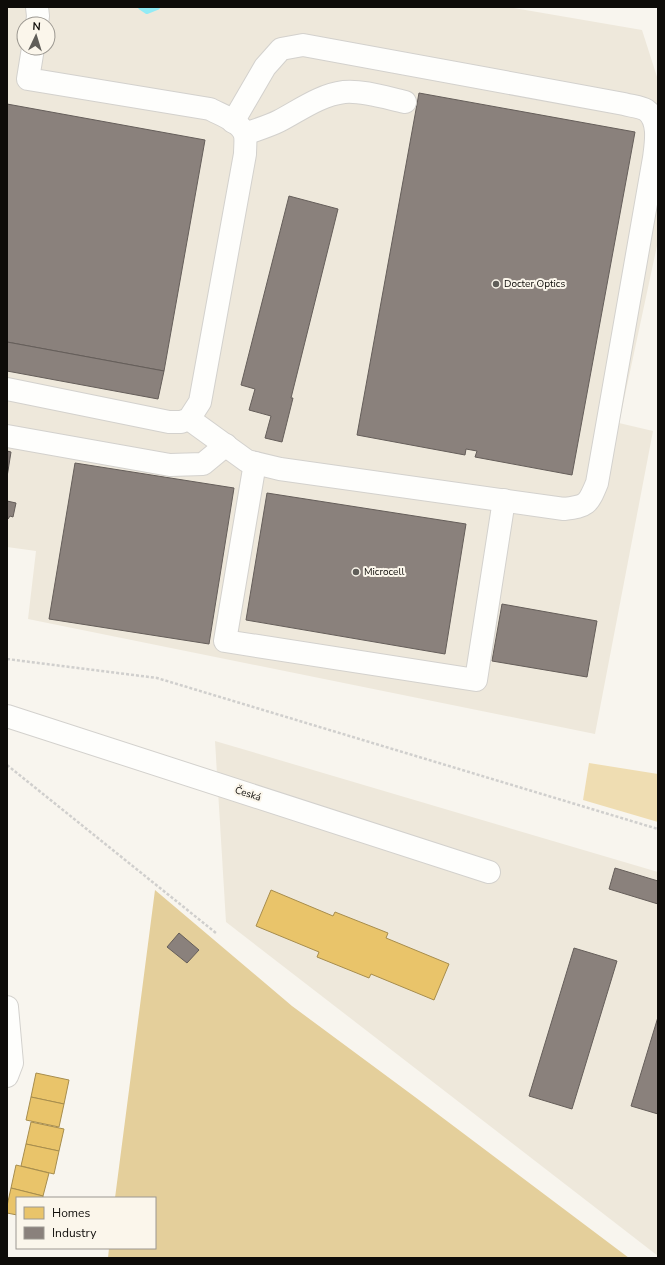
<svg xmlns="http://www.w3.org/2000/svg" width="665" height="1265" viewBox="0 0 665 1265" font-family="'Nunito Sans',sans-serif">
  <rect width="100%" height="100%" fill="#f8f5ee"/>
  <!-- built -->
  <g fill="#eee8db" fill-rule="evenodd">
    <path d="M7 7H508L642 30 658 80V241L619 423 653 431 595 734 28 619 36 551 7 547ZM24 24H48V48H24Z"/>
    <path d="M215 741 658 872V1256L226 922Z"/>
  </g>
  <!-- green -->
  <path fill="#efddb2" d="M589 763 658 774V822L583 800Z"/>
  <!-- forest -->
  <path fill="#e4cf9b" d="M155 890 292 1006 415 1097 629 1258H108L109 1248H155V1198H115Z"/>
  <!-- homes -->
  <g fill="#e9c46a" stroke="#a78d4d">
    <path d="M271 890 333 916 335 912 388 933 386 938 449 964 434 1000 371 974 369 978 317 957 319 952 256 926Z"/>
    <path d="M36 1073 69 1080 64 1104 31 1097Z"/>
    <path d="M31 1097 64 1104 59 1127 26 1120Z"/>
    <path d="M31 1122 64 1129 59 1151 26 1144Z"/>
    <path d="M26 1144 59 1151 54 1174 21 1166Z"/>
    <path d="M16 1165 49 1173 43 1196 11 1188Z"/>
    <path d="M11 1188 43 1196V1198H17V1215L7 1213V1206Z"/>
  </g>
  <!-- industry -->
  <g fill="#8a817c" stroke="#655e5a">
    <path d="M419 93 635 132 572 475 475 457 477 451 466 449 465 455 357 435Z"/>
    <path d="M7 104 205 140 164 371 7 342Z"/>
    <path d="M289 196 338 209 291 398H293L282 442 265 438 271 416 249 410 255 389 241 385Z"/>
    <path d="M7 342 164 371 158 399 7 371Z"/>
    <path d="M7 451 11 452 7 477Z"/>
    <path d="M75 463 234 488 209 644 49 619Z"/>
    <path d="M267 493 466 524 445 654 246 620Z"/>
    <path d="M7 501 16 503 13 517 10 516 8 519H7Z"/>
    <path d="M502 604 597 621 587 677 492 661Z"/>
    <path d="M615 868 658 881V904L609 889Z"/>
    <path d="M179 933 199 950 187 963 167 947Z"/>
    <path d="M574 948 617 961 572 1109 529 1096Z"/>
    <path d="M658 1017V1114L631 1106Z"/>
  </g>
  <g fill="none" stroke-linecap="round" stroke-linejoin="round">
    <!-- stream -->
    <path stroke="#92ebf5" stroke-width="6" d="M141 7 147 11 157 7"/>
    <defs>
      <g id="minor">
        <path d="M37 24 38 16 37 7"/>
        <path d="M245 134C256 130 269 126 279 121 300 110 320 95 344 92 362 90 387 98 405 102"/>
        <path d="M7 389 169 422H181L189 419 200 402 245 154C245 148 246 140 245 135 241 121 221 115 210 109L28 79 33 48"/>
        <path d="M189 419 247 461 280 469 564 509C587 506 588 505 597 483L654 158C656 143 660 120 646 110 641 107 631 106 624 104L303 45 281 49 265 67 233 122"/>
        <path d="M7 436 170 465 203 464 226 445"/>
        <path d="M255 463 225 641 476 680 504 500"/>
        <path d="M7 716 489 872"/>
        <path d="M7 1007 12 1063 7 1076"/>
      </g>
    </defs>
    <!-- minor casing -->
    <use href="#minor" stroke="#d3d1cd" stroke-width="24"/>
    <!-- path -->
    <g stroke="#d0cfcd" stroke-width="2.5" stroke-dasharray="3 2" stroke-linecap="butt">
      <path d="M7 659 157 678 658 829"/>
      <path d="M7 765 216 933"/>
    </g>
    <!-- minor -->
    <use href="#minor" stroke="#fefefc" stroke-width="22"/>
  </g>
  <!-- markers -->
  <g fill="#605e59" stroke="#fbf6eb" stroke-width="1.5">
    <circle cx="496" cy="284" r="4"/>
    <circle cx="356" cy="572" r="4"/>
  </g>
  <g text-anchor="middle" dominant-baseline="central" stroke-width="4" stroke-linejoin="round" paint-order="stroke">
    <!-- poi labels -->
    <g font-size="10" fill="#0e0c09" stroke="#fbf6eb" text-anchor="start">
      <text x="504" y="284">Docter Optics</text>
      <text x="364" y="572">Microcell</text>
    </g>
    <!-- street labels -->
    <g font-size="10" fill="#0e0c09" stroke="#fbf6eb">
      <text transform="translate(248 794) rotate(18)">Česká</text>
    </g>
  </g>
  <!-- border -->
  <rect width="665" height="1265" fill="none" stroke="#0e0c09" stroke-width="16"/>
  <!-- legend -->
  <rect x="16" y="1197" width="140" height="52" fill="#fbf6eb" stroke="#9c9891"/>
  <rect x="24" y="1207" width="20" height="12" fill="#e9c46a" stroke="#9c9891"/>
  <text x="52" y="1217" font-size="12" fill="#0e0c09">Homes</text>
  <rect x="24" y="1227" width="20" height="12" fill="#8a817c" stroke="#9c9891"/>
  <text x="52" y="1237" font-size="12" fill="#0e0c09">Industry</text>
  <!-- north arrow -->
  <g transform="translate(36 36) rotate(4)"><circle r="19" fill="#fbf6eb" stroke="#9c9891"/>
  <path d="M0-3L7 15L0 10L-7 15Z" fill="#605e59"/>
  <text y="-6" font-size="11" font-weight="bold" text-anchor="middle" fill="#0e0c09">N</text>
  </g>
</svg>
